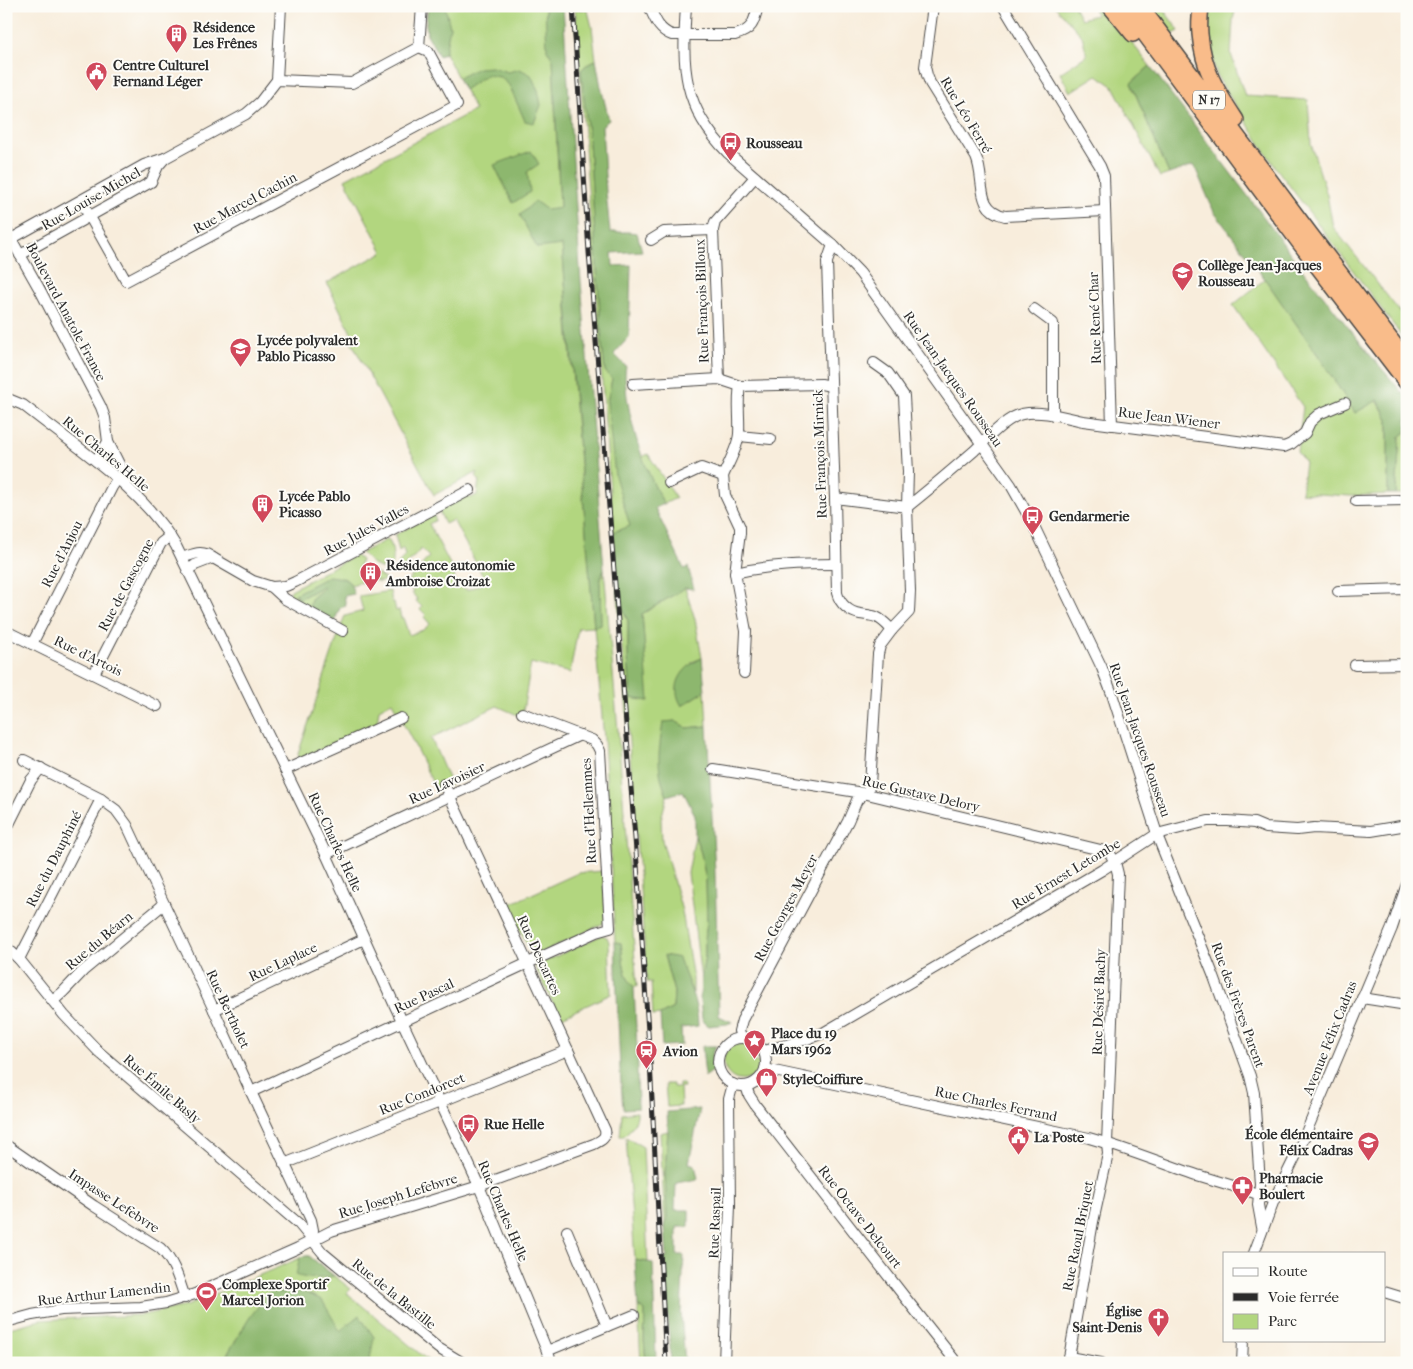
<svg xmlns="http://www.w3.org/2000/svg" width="1413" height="1369" viewBox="0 0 1413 1369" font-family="'IM FELL French Canon',serif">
  <rect width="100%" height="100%" fill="#fdfcf7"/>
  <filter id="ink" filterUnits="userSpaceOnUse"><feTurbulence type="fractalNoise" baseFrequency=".02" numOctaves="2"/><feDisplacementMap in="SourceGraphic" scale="10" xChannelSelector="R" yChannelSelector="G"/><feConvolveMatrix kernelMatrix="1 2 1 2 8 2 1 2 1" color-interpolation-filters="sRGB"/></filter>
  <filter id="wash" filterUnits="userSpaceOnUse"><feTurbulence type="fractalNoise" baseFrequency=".0096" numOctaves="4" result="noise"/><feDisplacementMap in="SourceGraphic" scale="20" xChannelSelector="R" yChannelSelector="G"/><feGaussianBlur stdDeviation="1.12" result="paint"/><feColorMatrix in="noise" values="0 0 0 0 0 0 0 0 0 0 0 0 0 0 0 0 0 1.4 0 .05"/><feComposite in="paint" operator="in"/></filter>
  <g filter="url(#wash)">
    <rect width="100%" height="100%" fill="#f8eddc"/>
    <!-- green -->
    <g fill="#b2d67f" stroke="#6e8055">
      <path d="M428 6H551C554 73 556 140 560 207 568 347 583 487 594 626L601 625 600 582 604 569 618 731 637 987H634C623 977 623 957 621 943L615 942 604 739 594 627 578 628 570 673 531 663 522 717 497 706 431 738 451 785 437 792 415 746 392 702 379 709 377 724 300 759 298 754 344 618 345 616 363 611 359 596 390 591 392 602H394L396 611 399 610 401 618H403L409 635 423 630 430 624 424 617 426 615 420 609 422 607 416 601 417 599 412 593 413 591 405 584 429 557 421 549 398 574 399 562 405 556 403 548 399 551 395 535 433 514 436 520 429 524 454 572 455 583 467 590 486 582 453 520 445 524 439 511 464 496 471 498 477 495 479 480 476 477 478 472 434 495 351 341 353 337 327 283 383 252 345 179 475 110 445 53 439 56 427 34 426 23Z"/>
      <path d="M1055 6H1074L1081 19 1096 15 1094 6H1103L1150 66 1131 83 1169 174 1160 177 1113 86 1097 75 1070 92 1060 73 1087 55 1082 36Z"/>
      <path d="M1151 6H1161L1179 31 1171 35Z"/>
      <path d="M1207 6H1236L1233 20 1231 54 1245 96 1308 100 1311 144 1327 195 1333 227 1407 321V343L1274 165 1218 78C1209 52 1208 33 1207 6Z"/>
      <path d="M575 8 588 11 592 27 596 60 589 63 581 70 589 143 602 345 605 371 612 379 607 402 630 527 613 532Z"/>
      <path d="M1265 279 1322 361 1355 413 1377 400 1388 420V494L1351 496 1301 493 1305 462 1297 452 1303 407 1233 305Z"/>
      <path d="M1407 431V494H1396L1400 437Z"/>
      <path d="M648 454 676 498 664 504 651 480 642 457Z"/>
      <path d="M388 539C393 546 393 554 393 564 381 576 370 561 361 553Z"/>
      <path d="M355 555 361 560 359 567 370 576 373 570 386 580 378 582V580L369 582V581L361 583 360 582 352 585 344 578 295 594 299 599 323 586 324 588 311 599 309 608 289 596 291 590Z"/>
      <path d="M685 588 695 619 702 658 692 662 682 706 705 691 707 726 687 728 675 721 663 723 662 781 667 796 661 819 662 840 682 911 693 979V993L686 977 664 956 674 992 673 1008 660 1015 653 1016 651 982H647L618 596 628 621V657L631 698 648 701 642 614Z"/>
      <path d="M695 836 701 853 706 880 707 921 705 940V956L701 979 688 873Z"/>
      <path d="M603 871 606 919 604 923 533 957 508 905 578 873Z"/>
      <path d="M602 935 607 937 609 942 611 994 560 1018 535 966Z"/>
      <path d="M741 1042C751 1043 757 1048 761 1057L753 1058 752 1061 761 1063C759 1070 756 1076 749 1079 724 1088 711 1048 741 1042Z"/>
      <path d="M679 1083H683L684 1087H680L681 1106 667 1107 665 1084H673V1087H679Z"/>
      <path d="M637 1112C638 1121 630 1130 624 1136H620L622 1114Z"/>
      <path d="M668 1131 665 1174 667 1217 665 1228 660 1133Z"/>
      <path d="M626 1137 643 1147 648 1262 635 1260Z"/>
      <path d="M305 1256H309L351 1289 347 1293 431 1363H284L250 1318 222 1363H6V1329L40 1320 142 1315 186 1306Z"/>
      <path d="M638 1306 645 1311 644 1340 646 1363H641Z"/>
    </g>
    <!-- forest -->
    <g fill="#8db76e" stroke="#5c714c">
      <path d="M428 6H445L450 27 445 53 439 56 427 34 426 23Z"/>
      <path d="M545 6H563L580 269 604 569 600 582 601 625 594 627 562 245 537 248 520 215 535 201 547 210 560 208 553 59 547 50Z"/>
      <path d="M596 60 601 87 609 120 602 126 606 192 610 232H629L637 233 642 251 612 253 613 266 631 265 629 337 614 354 626 366C624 376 626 386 627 397 633 435 645 470 664 504L655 508 684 569 688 567 694 589 685 588 642 614 649 701 631 698 628 657V621L618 596 613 532 630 526 615 476 607 402 612 379 605 371 602 345 589 143 581 70 589 63Z"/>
      <path d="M1150 66 1260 212 1295 260 1371 356 1407 398V431L1400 437 1396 494H1388V420L1378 400 1355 413 1322 361 1265 279 1214 212 1194 165 1169 174 1131 83Z"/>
      <path d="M492 67 508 72 520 69 531 75 538 90 541 105 534 123 525 121 509 85 500 77 486 75 464 90 458 78 478 68Z"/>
      <path d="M531 151 539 164 527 172 530 192 513 203 494 165Z"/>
      <path d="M329 576C344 578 350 578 354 594L344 596 346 606 340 608 334 622 309 608 311 599 324 588 323 586 299 599 295 594Z"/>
      <path d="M702 658 705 691 682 706C669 686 682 667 702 658Z"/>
      <path d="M675 721 687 728 707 726 715 872 719 1016 732 1022 727 1024 709 1026 705 1023 702 1019 700 1000 701 979 705 956V940L707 921 706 880 701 853 695 836V815L683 791 667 796C655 767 659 752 663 722Z"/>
      <path d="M615 942 621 943C623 957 623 977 634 987L638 1069 637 1070 638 1108 623 1109 620 1070Z"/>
      <path d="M664 955 679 958C687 981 698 1001 698 1026L681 1028 682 1045 662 1046 660 1015 673 1008 674 992Z"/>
      <path d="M702 1046H716L712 1055 714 1070 705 1077Z"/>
      <path d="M700 1109 689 1163 695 1165 698 1179 676 1183 675 1210H689V1227H677V1255H684L681 1313 685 1363H671L664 1258H667L665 1228 667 1217 665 1173 668 1131 667 1112Z"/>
      <path d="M305 1256H309L334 1276C320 1279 309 1280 296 1275L300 1257Z"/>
      <path d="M635 1260 653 1263 656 1363H646L644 1340 645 1311 638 1306Z"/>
      <path d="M273 1287 279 1292 301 1291 322 1300 340 1331 359 1315 374 1337 370 1359 373 1363H222L250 1317Z"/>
    </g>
  </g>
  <g filter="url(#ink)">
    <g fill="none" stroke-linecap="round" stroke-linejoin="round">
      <defs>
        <g id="minor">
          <path d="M649 6C655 19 658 30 672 35H735C753 30 754 22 758 6"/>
          <path d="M686 6C682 68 682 106 728 153L833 245 860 273 1011 485 1033 524 1102 668 1112 694 1159 840 1214 977 1250 1076 1254 1093 1260 1184 1258 1205 1262 1227"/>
          <path d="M933 6 925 67 927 75 930 83 976 157C986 180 974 209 1005 216L1105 211"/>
          <path d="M1003 6 1100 166 1104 176 1112 425"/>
          <path d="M277 80 281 6"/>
          <path d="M81 201 126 281 457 105 428 51 419 47 422 6"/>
          <path d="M6 230 40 290 101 407 105 418 108 442 123 472 126 485"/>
          <path d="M11 239 144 165 165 158 246 114 260 102 277 80 352 83 419 47"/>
          <path d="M651 240 664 232 713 230"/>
          <path d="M833 245 827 262 835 498 837 593C840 604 849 612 860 614 866 615 871 615 876 617 883 620 887 625 892 630"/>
          <path d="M20 255 151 182 158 166 165 158"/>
          <path d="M1034 309 1053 323V415"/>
          <path d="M719 379 713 230 715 222 755 177"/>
          <path d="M633 384 719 379 740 386 821 384 831 386"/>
          <path d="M6 398 23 405 36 415C86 454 143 490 176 546L326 854 395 1006 455 1134 479 1186 552 1363"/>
          <path d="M739 436 771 439"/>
          <path d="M96 461 108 442"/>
          <path d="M723 476 725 495 740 527V533L735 573 746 631 744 673"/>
          <path d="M723 476C728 464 738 447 739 434 740 418 737 402 740 386"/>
          <path d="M669 483 701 468 723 476"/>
          <path d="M835 498 907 507"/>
          <path d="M1356 501 1407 500"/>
          <path d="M907 507C930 489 952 470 974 451 986 440 1007 417 1022 414 1042 410 1064 417 1083 421L1284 447 1291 444 1305 433 1310 422 1319 414 1345 403"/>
          <path d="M182 558C194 554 202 549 213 558L253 581 272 587 285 599 343 631"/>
          <path d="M188 570 195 565 213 558"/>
          <path d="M735 573C768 565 802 564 836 564"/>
          <path d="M272 587 286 586 295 582 470 490"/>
          <path d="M1338 591 1407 589"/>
          <path d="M6 631 157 706"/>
          <path d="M32 644 112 487 118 478"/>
          <path d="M1355 665 1407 664"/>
          <path d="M94 674 161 543 170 536"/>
          <path d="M24 760 101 799 116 810 127 825 214 1010 251 1092 311 1220 313 1230 312 1240"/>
          <path d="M713 769 863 793 1109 852 1115 862 1118 874 1107 1143 1108 1154 1093 1222 1068 1363"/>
          <path d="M285 770 401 718"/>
          <path d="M6 830 31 780 41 768"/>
          <path d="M326 854 580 735"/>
          <path d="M6 947 19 959 64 1015 99 1052 299 1224 323 1253 438 1348 463 1363"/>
          <path d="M19 959 101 799"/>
          <path d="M1362 998 1407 1005"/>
          <path d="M53 1001 63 992 83 971 164 904"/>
          <path d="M214 1010 364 939"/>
          <path d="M741 1038 739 1031 742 1020 848 821 857 800 868 790 870 785 878 654 880 646 892 630 909 612 910 591 907 507 908 472 904 396 888 373 874 363"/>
          <circle cx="742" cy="1062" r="24"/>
          <path d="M764 1051 804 1040 823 1033 1102 870 1157 834 1208 821H1228L1254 823 1266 828 1297 830 1314 828 1371 831 1407 825"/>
          <path d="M765 1069 1089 1138C1125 1148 1161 1163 1197 1175 1223 1183 1249 1190 1274 1200"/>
          <path d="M746 1086 749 1095 756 1106 907 1300 957 1363"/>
          <path d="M251 1092 528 963 596 932 610 928 600 751 597 745 592 740 522 713"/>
          <path d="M6 1145 94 1206 160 1248C174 1261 179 1280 185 1298"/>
          <path d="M284 1164 445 1100 568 1050"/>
          <path d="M567 1231 607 1326"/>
          <path d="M1254 1253 1274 1200 1300 1147 1392 928 1407 884"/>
          <path d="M1384 1292 1407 1299"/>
          <path d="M6 1322 32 1315 61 1310 141 1307 166 1303 195 1294 298 1248 331 1231 479 1186 594 1144C600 1141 607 1138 605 1130L568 1050 444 784"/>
          <path d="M547 1351 634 1315"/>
          <path d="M1069 1357 1101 1363"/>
          <path d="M724 1363 730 1205 729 1099 733 1084"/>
          <path d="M1242 1363 1243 1340"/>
        </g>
        <g id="highway">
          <path d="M1110 6 1133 34"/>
          <path d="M1124 6 1299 242 1407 383"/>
          <path d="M1140 6 1310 234 1407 361"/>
          <path d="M1201 6C1200 15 1199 25 1200 34 1203 70 1217 91 1236 120"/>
        </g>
      </defs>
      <!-- minor casing -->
      <use href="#minor" stroke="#4a4846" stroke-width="12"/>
      <!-- highway casing -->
      <use href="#highway" stroke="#4a4846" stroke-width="18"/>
      <!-- minor -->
      <use href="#minor" stroke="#fff" stroke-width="10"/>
      <!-- highway -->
      <use href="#highway" stroke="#f9bc8a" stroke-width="15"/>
      <defs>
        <path id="rail" d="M573 6 589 252 637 864 650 1062 666 1363"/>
      </defs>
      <!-- rail casing -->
      <use href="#rail" stroke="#2b2b2b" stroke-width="5"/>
      <!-- rail -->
      <use href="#rail" stroke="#fdfcf7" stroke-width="3" stroke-dasharray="9" stroke-linecap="butt"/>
    </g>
  </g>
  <!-- icons -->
  <defs>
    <symbol id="building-pin" viewBox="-11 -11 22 30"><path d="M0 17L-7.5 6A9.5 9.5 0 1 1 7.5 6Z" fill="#d1495b" stroke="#fdfcf7"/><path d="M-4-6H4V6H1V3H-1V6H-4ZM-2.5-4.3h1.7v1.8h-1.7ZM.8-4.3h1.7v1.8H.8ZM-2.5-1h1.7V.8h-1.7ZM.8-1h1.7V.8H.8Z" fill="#fff"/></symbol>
    <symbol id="civic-pin" viewBox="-11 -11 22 30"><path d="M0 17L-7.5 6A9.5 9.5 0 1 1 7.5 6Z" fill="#d1495b" stroke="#fdfcf7"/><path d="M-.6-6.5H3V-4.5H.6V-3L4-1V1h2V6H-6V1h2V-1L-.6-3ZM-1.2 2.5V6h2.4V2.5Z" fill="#fff"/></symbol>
    <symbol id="bus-pin" viewBox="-11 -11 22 30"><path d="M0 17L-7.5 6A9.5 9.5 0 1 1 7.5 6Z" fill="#d1495b" stroke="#fdfcf7"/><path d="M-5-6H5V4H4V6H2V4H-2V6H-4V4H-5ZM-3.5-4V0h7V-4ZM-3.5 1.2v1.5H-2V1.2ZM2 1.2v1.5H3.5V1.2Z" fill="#fff"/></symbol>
    <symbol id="school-pin" viewBox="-11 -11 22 30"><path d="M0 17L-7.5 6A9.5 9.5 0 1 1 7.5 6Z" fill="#d1495b" stroke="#fdfcf7"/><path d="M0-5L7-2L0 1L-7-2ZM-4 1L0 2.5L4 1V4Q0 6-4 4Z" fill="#fff"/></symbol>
    <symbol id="sight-pin" viewBox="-11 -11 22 30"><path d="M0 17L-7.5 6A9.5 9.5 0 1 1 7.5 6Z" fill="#d1495b" stroke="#fdfcf7"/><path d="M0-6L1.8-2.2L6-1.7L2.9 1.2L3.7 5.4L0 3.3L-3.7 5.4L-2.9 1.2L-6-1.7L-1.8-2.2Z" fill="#fff"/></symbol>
    <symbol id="station-pin" viewBox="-11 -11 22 30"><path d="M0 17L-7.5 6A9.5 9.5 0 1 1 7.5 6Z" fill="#d1495b" stroke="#fdfcf7"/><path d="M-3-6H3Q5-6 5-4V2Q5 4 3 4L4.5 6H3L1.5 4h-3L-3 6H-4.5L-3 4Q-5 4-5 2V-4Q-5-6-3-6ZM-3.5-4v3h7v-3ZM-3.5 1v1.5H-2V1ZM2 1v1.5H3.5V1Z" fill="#fff"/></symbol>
    <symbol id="shop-pin" viewBox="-11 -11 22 30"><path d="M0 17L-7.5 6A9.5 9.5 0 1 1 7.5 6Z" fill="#d1495b" stroke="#fdfcf7"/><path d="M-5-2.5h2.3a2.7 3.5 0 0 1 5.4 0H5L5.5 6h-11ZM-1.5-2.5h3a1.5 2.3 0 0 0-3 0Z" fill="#fff"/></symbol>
    <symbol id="pharmacy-pin" viewBox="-11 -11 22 30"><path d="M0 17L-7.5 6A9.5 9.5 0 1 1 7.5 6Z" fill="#d1495b" stroke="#fdfcf7"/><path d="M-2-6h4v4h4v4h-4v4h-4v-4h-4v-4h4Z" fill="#fff"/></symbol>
    <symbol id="stadium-pin" viewBox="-11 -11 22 30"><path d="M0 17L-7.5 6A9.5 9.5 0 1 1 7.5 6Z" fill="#d1495b" stroke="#fdfcf7"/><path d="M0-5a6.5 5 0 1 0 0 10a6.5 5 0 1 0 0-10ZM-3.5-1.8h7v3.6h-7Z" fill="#fff"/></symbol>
    <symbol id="church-pin" viewBox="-11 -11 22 30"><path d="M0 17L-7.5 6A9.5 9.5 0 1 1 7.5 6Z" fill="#d1495b" stroke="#fdfcf7"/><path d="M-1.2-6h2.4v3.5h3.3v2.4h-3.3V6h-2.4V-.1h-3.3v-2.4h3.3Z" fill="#fff"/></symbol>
  </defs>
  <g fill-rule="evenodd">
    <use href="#building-pin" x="164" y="22" width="25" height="34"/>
    <use href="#civic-pin" x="84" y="60" width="25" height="34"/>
    <use href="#bus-pin" x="718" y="130" width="25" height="34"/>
    <use href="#school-pin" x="1170" y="260" width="25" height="34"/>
    <use href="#school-pin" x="228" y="336" width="25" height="34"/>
    <use href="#building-pin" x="250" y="492" width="25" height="34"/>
    <use href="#bus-pin" x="1020" y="504" width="25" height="34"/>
    <use href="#building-pin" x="358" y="560" width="25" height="34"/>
    <use href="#sight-pin" x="742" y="1028" width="25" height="34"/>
    <use href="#station-pin" x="634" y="1038" width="25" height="34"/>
    <use href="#shop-pin" x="754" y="1066" width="25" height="34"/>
    <use href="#bus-pin" x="456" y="1112" width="25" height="34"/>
    <use href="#civic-pin" x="1006" y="1124" width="25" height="34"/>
    <use href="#school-pin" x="1356" y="1130" width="25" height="34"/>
    <use href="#pharmacy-pin" x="1230" y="1174" width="25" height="34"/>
    <use href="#stadium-pin" x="194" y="1280" width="25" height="34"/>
    <use href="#church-pin" x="1146" y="1306" width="25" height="34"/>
  </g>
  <g text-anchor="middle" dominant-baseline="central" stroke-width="4" stroke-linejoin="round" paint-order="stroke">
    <!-- shield labels -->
    <rect fill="#fdfcf7" stroke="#6a6a68" stroke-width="1" x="1193" y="90.5" width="32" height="19" rx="4"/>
    <g font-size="12" font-weight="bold" fill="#2b2b2b">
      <text x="1209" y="100">N 17</text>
    </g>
    <!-- poi labels -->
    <g font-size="14" font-weight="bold" fill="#2b2b2b" stroke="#fdfcf7" text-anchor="start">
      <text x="193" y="27">Résidence<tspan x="193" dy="16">Les Frênes</tspan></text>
      <text x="113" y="65">Centre Culturel<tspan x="113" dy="16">Fernand Léger</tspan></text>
      <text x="746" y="143">Rousseau</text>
      <text x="1198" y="265">Collège Jean-Jacques<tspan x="1198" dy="16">Rousseau</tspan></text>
      <text x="257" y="340">Lycée polyvalent<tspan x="257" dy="16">Pablo Picasso</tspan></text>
      <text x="279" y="496">Lycée Pablo<tspan x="279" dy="16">Picasso</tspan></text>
      <text x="1049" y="516">Gendarmerie</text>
      <text x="386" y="565">Résidence autonomie<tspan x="386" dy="16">Ambroise Croizat</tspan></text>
      <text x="771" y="1033">Place du 19<tspan x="771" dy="16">Mars 1962</tspan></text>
      <text x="663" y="1051">Avion</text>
      <text x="783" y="1079">StyleCoiffure</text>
      <text x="484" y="1124">Rue Helle</text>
      <text x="1353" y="1134" text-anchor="end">École élémentaire<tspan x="1353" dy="16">Félix Cadras</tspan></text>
      <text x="1034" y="1137">La Poste</text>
      <text x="1259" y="1178">Pharmacie<tspan x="1259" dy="16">Boulert</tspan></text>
      <text x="222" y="1284">Complexe Sportif<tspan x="222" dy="16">Marcel Jorion</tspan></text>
      <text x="1142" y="1311" text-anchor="end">Église<tspan x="1142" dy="16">Saint-Denis</tspan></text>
    </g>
    <!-- street labels -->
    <g font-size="14" fill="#2b2b2b" stroke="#fdfcf7">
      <text transform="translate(966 115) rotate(59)">Rue Léo Ferré</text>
      <text transform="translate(91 199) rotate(-30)">Rue Louise Michel</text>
      <text transform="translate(245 203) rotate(-28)">Rue Marcel Cachin</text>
      <text transform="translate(702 301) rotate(-92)">Rue François Billoux</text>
      <text transform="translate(66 312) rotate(62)">Boulevard Anatole France</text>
      <text transform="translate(1095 318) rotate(-92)">Rue René Char</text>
      <text transform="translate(953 379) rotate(55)">Rue Jean-Jacques Rousseau</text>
      <text transform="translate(1169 418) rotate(7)">Rue Jean Wiener</text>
      <text transform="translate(106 454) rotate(40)">Rue Charles Helle</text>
      <text transform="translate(820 454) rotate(-92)">Rue François Mirnick</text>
      <text transform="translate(366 530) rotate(-28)">Rue Jules Valles</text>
      <text transform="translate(62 554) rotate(-63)">Rue d'Anjou</text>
      <text transform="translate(126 585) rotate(-62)">Rue de Gascogne</text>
      <text transform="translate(88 656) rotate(26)">Rue d'Artois</text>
      <text transform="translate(1140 740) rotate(71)">Rue Jean-Jacques Rousseau</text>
      <text transform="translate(447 783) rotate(-25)">Rue Lavoisier</text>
      <text transform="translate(921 794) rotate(13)">Rue Gustave Delory</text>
      <text transform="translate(589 811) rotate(-93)">Rue d'Hellemmes</text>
      <text transform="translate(335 842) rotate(65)">Rue Charles Helle</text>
      <text transform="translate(54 859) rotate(-63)">Rue du Dauphiné</text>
      <text transform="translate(1066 874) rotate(-31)">Rue Ernest Letombe</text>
      <text transform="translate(786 908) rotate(-62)">Rue Georges Meyer</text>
      <text transform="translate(99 941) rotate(-40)">Rue du Béarn</text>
      <text transform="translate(539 955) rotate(65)">Rue Descartes</text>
      <text transform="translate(283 962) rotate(-25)">Rue Laplace</text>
      <text transform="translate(424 996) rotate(-25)">Rue Pascal</text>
      <text transform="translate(1099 1002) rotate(-88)">Rue Désiré Bachy</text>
      <text transform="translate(1238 1005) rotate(70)">Rue des Frères Parent</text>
      <text transform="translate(228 1009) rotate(65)">Rue Bertholet</text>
      <text transform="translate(1330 1038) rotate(-68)">Avenue Félix Cadras</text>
      <text transform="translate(162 1089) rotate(41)">Rue Émile Basly</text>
      <text transform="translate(422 1094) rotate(-22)">Rue Condorcet</text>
      <text transform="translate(996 1104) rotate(12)">Rue Charles Ferrand</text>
      <text transform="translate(398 1196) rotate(-17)">Rue Joseph Lefebvre</text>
      <text transform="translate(114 1201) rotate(33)">Impasse Lefebvre</text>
      <text transform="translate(503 1211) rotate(67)">Rue Charles Helle</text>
      <text transform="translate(860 1217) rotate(52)">Rue Octave Delcourt</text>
      <text transform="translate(715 1223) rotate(-88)">Rue Raspail</text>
      <text transform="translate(1078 1236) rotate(-79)">Rue Raoul Briquet</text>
      <text transform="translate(104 1294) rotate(-6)">Rue Arthur Lamendin</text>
      <text transform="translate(394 1294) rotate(39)">Rue de la Bastille</text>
    </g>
  </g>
  <!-- margin -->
  <rect width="1413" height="1369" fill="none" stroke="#fdfcf7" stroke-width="25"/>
  <!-- legend -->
  <rect x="1223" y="1252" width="162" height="90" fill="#fdfcf7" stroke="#a9a8a5"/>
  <rect x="1233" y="1268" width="25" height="8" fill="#ffffff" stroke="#a9a8a5"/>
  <text x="1268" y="1276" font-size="15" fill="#2b2b2b">Route</text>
  <rect x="1233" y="1293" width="25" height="8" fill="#2b2b2b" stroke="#a9a8a5"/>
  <text x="1268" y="1302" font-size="15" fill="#2b2b2b">Voie ferrée</text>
  <rect x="1233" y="1314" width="25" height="15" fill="#b2d67f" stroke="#a9a8a5"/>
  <text x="1268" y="1326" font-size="15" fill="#2b2b2b">Parc</text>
</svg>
